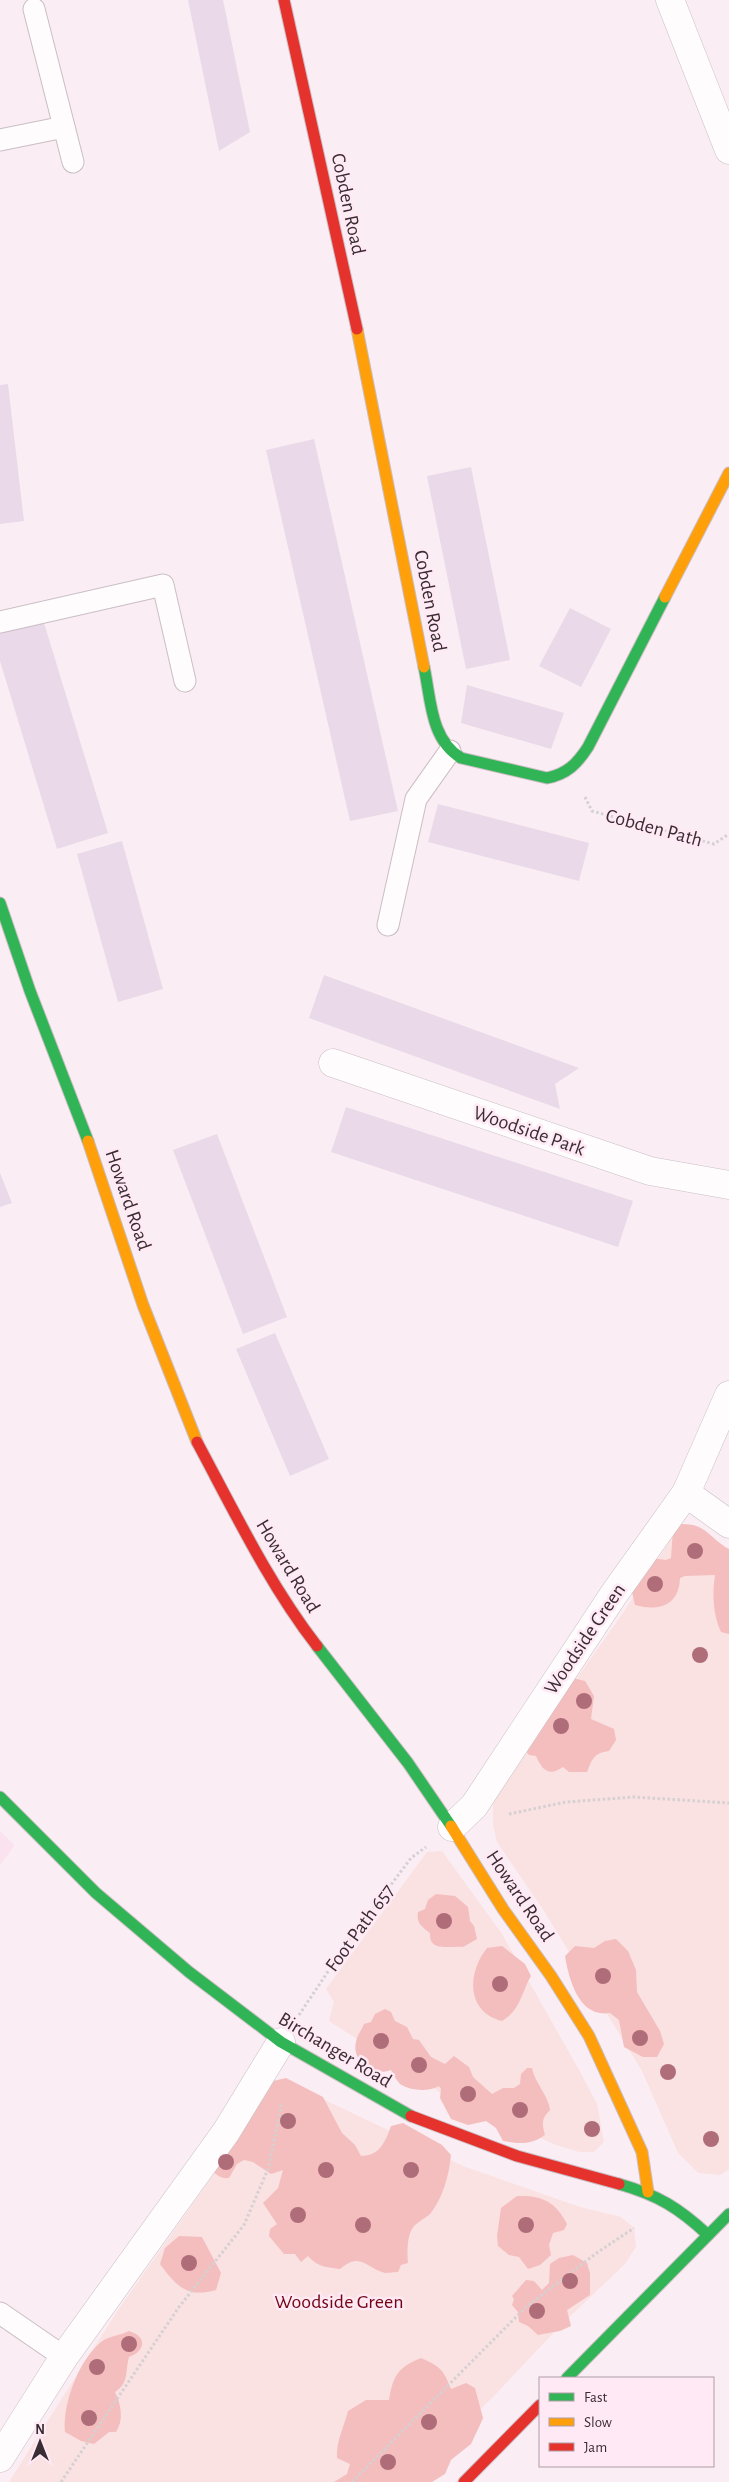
<svg xmlns="http://www.w3.org/2000/svg" width="729" height="2482" viewBox="0 0 729 2482" font-family="'Alegreya Sans',sans-serif">
  <rect width="100%" height="100%" fill="#faeef4"/>
  <!-- built -->
  <path fill="#fbe2ef" d="M0 1831 15 1845 0 1865Z"/>
  <!-- green -->
  <g fill="#fae1e2">
    <path d="M684 1535 729 1556V2169L720 2175 698 2173 678 2153 642 2071 544 1911 497 1842 493 1825V1805L499 1788 623 1613 671 1539Z"/>
    <path d="M442 1851 502 1934 578 2068 597 2104 604 2142 594 2152H579L556 2145 444 2095 329 2021 334 2002 326 1989 427 1852Z"/>
    <path d="M281 2079 463 2166 580 2207 621 2217 634 2228 636 2247 625 2264 560 2326 493 2397 406 2482H9L118 2310Z"/>
  </g>
  <!-- forest -->
  <g fill="#f4bebe">
    <path d="M682 1524C707 1524 709 1538 729 1549V1634L721 1632C713 1615 712 1594 715 1575L685 1576 680 1578C679 1605 660 1612 635 1605L631 1588 651 1558 666 1560 671 1558 673 1529Z"/>
    <path d="M569 1677 585 1681 594 1696 591 1719 614 1729 616 1740 609 1751C594 1753 592 1759 587 1772H569L563 1767C549 1777 542 1770 536 1756L529 1755 522 1746Z"/>
    <path d="M436 1894 455 1896 468 1907 470 1921 474 1926 477 1939 463 1947C450 1945 429 1953 430 1933 422 1927 416 1923 418 1912L425 1909 428 1900Z"/>
    <path d="M616 1939 628 1951 636 1970 637 1992 660 2031 664 2044 657 2057H643L624 2047 619 2020 610 2013C579 2018 569 1980 565 1956L575 1946 594 1948 605 1941Z"/>
    <path d="M502 1946 525 1964 531 1976C521 1993 521 2010 502 2021 466 2012 467 1973 487 1948Z"/>
    <path d="M385 2009 391 2012 395 2021 407 2027 413 2039 419 2040 431 2057 445 2064 454 2056 469 2067 473 2077 492 2094 503 2088H514L520 2084 521 2074 527 2068H532C535 2084 548 2094 550 2110 541 2119 542 2124 545 2135 531 2145 520 2144 503 2141L496 2128 486 2121 468 2125 451 2119 440 2098 441 2089 439 2086C429 2092 410 2091 400 2084 396 2080 394 2075 391 2070 375 2077 351 2062 356 2042 357 2035 362 2030 364 2024L371 2022 375 2014Z"/>
    <path d="M286 2078 323 2097 342 2133 355 2145 361 2156C380 2156 385 2142 391 2126L403 2123 442 2145 451 2155C449 2175 443 2198 430 2214 425 2219 416 2222 412 2229 407 2237 407 2254 408 2263L401 2265 398 2272C395 2272 389 2273 385 2273 366 2268 361 2251 340 2269 326 2267 318 2267 308 2256L301 2262 295 2254H284L269 2236 270 2229 277 2224 263 2203 278 2188 283 2170 271 2174 253 2162 244 2160 237 2164 229 2178C219 2179 216 2174 209 2168L269 2082Z"/>
    <path d="M517 2196C542 2195 556 2202 567 2224L564 2230 553 2233 549 2245 551 2255 540 2265 528 2269 519 2257 509 2255 498 2246 497 2236 501 2208Z"/>
    <path d="M179 2236 202 2237 221 2273 216 2290C187 2298 177 2287 160 2264L165 2248Z"/>
    <path d="M573 2255 587 2263 590 2273V2295L567 2310 571 2326 560 2331 538 2335 528 2326 519 2322 518 2312 512 2305 514 2299 512 2296 526 2280 534 2281 542 2290 549 2283 550 2264 559 2258Z"/>
    <path d="M129 2331C148 2337 145 2351 129 2357 125 2372 129 2383 115 2392 121 2404 124 2420 116 2432H109L94 2444 81 2441 65 2432C62 2404 80 2356 104 2340 110 2336 122 2335 129 2331Z"/>
    <path d="M421 2358C441 2367 443 2369 451 2389L466 2383 475 2388 483 2418 480 2425 471 2444 451 2460 445 2474 432 2482H334L347 2474 350 2464 337 2458C336 2441 344 2427 348 2411L366 2400H389C393 2376 398 2367 421 2358Z"/>
  </g>
  <!-- building -->
  <g fill="#ead9e8">
    <path d="M188 0H223L250 132 219 151Z"/>
    <path d="M8 384 24 521 0 524V385Z"/>
    <path d="M314 439 398 811 350 821 266 450Z"/>
    <path d="M471 467 510 660 466 669 427 476Z"/>
    <path d="M570 608 611 629 581 687 539 666Z"/>
    <path d="M41 613 108 833 57 849 0 661V626Z"/>
    <path d="M467 685 564 713 551 749 461 723Z"/>
    <path d="M438 804 589 843 579 881 428 842Z"/>
    <path d="M122 841 163 989 118 1002 77 854Z"/>
    <path d="M324 975 579 1068 555 1084 560 1109 309 1018Z"/>
    <path d="M346 1107 633 1201 618 1247 331 1152Z"/>
    <path d="M217 1134 287 1317 243 1334 173 1150Z"/>
    <path d="M0 1173 12 1203 0 1207Z"/>
    <path d="M275 1333 329 1459 290 1476 236 1349Z"/>
  </g>
  <g fill="none" stroke-linecap="round" stroke-linejoin="round">
    <defs>
      <g id="lane">
        <path d="M34 9 73 162"/>
        <path d="M0 140 64 127"/>
        <path d="M0 622 163 585 185 681"/>
        <path d="M388 925 416 799 450 751"/>
        <path d="M0 2313 64 2357"/>
      </g>
      <g id="street">
        <path d="M670 0 729 150"/>
        <path d="M333 1063 650 1171 729 1185"/>
        <path d="M686 1493 729 1524"/>
        <path d="M452 1827 474 1806 614 1594 686 1493 729 1395"/>
        <path d="M0 2458 64 2357 226 2132 281 2042"/>
      </g>
      <g id="fast">
        <path d="M424 667C431 699 430 739 461 758L547 778C567 774 577 764 588 747L665 597"/>
        <path d="M0 903 30 991 88 1141"/>
        <path d="M317 1646 408 1763 451 1826"/>
        <path d="M0 1797 96 1893 189 1972 281 2042 411 2116"/>
        <path d="M619 2184C658 2195 679 2208 708 2235"/>
        <path d="M567 2378 729 2214"/>
      </g>
      <g id="slow">
        <path d="M357 329 424 667"/>
        <path d="M665 597 729 473"/>
        <path d="M88 1141 143 1305 197 1442"/>
        <path d="M451 1826 503 1909 551 1976 589 2036 642 2152 648 2192"/>
      </g>
      <g id="jam">
        <path d="M284 0 357 329"/>
        <path d="M197 1442C234 1511 269 1584 317 1646"/>
        <path d="M411 2116 517 2156 619 2184"/>
        <path d="M464 2482 540 2405"/>
      </g>
    </defs>
    <!-- lane casing -->
    <use href="#lane" stroke="#cabec4" stroke-width="23"/>
    <!-- street casing -->
    <use href="#street" stroke="#cabec4" stroke-width="29"/>
    <!-- fast casing -->
    <use href="#fast" stroke="#cabec4" stroke-width="13"/>
    <!-- slow casing -->
    <use href="#slow" stroke="#cabec4" stroke-width="13"/>
    <!-- jam casing -->
    <use href="#jam" stroke="#cabec4" stroke-width="13"/>
    <!-- path -->
    <g stroke="#d5d0d2" stroke-width="3" stroke-dasharray="2.5 2.5" stroke-linecap="butt">
      <path d="M585 797 592 811 714 844 729 834"/>
      <path d="M509 1814 566 1802 634 1797 729 1803"/>
      <path d="M299 2015 347 1943 411 1858 426 1847"/>
      <path d="M61 2482 179 2307 244 2225 268 2169 282 2103"/>
      <path d="M352 2482 526 2307 598 2252 634 2228"/>
    </g>
    <!-- lane -->
    <use href="#lane" stroke="#fefcfd" stroke-width="21"/>
    <!-- street -->
    <use href="#street" stroke="#fefcfd" stroke-width="28"/>
    <!-- fast -->
    <use href="#fast" stroke="#30b455" stroke-width="11"/>
    <!-- slow -->
    <use href="#slow" stroke="#ff9f0a" stroke-width="11"/>
    <!-- jam -->
    <use href="#jam" stroke="#e5322d" stroke-width="11"/>
  </g>
  <!-- trees -->
  <g fill="#af6d79">
    <circle cx="695" cy="1551" r="8"/>
    <circle cx="655" cy="1584" r="8"/>
    <circle cx="700" cy="1655" r="8"/>
    <circle cx="584" cy="1701" r="8"/>
    <circle cx="561" cy="1726" r="8"/>
    <circle cx="444" cy="1921" r="8"/>
    <circle cx="603" cy="1976" r="8"/>
    <circle cx="500" cy="1984" r="8"/>
    <circle cx="640" cy="2038" r="8"/>
    <circle cx="381" cy="2041" r="8"/>
    <circle cx="419" cy="2065" r="8"/>
    <circle cx="668" cy="2072" r="8"/>
    <circle cx="468" cy="2094" r="8"/>
    <circle cx="520" cy="2110" r="8"/>
    <circle cx="288" cy="2121" r="8"/>
    <circle cx="592" cy="2129" r="8"/>
    <circle cx="711" cy="2139" r="8"/>
    <circle cx="226" cy="2162" r="8"/>
    <circle cx="326" cy="2170" r="8"/>
    <circle cx="411" cy="2170" r="8"/>
    <circle cx="298" cy="2215" r="8"/>
    <circle cx="363" cy="2225" r="8"/>
    <circle cx="526" cy="2225" r="8"/>
    <circle cx="189" cy="2263" r="8"/>
    <circle cx="570" cy="2281" r="8"/>
    <circle cx="537" cy="2311" r="8"/>
    <circle cx="129" cy="2344" r="8"/>
    <circle cx="97" cy="2367" r="8"/>
    <circle cx="89" cy="2418" r="8"/>
    <circle cx="429" cy="2422" r="8"/>
    <circle cx="388" cy="2462" r="8"/>
  </g>
  <g text-anchor="middle" dominant-baseline="central" stroke-width="5" stroke-linejoin="round" paint-order="stroke">
    <!-- street labels -->
    <g font-size="20" fill="#392c33" stroke="#ffe9f4">
      <text transform="translate(348 204) rotate(78)">Cobden Road</text>
      <text transform="translate(430 601) rotate(79)">Cobden Road</text>
      <text transform="translate(654 828) rotate(15)">Cobden Path</text>
      <text transform="translate(529 1131) rotate(19)">Woodside Park</text>
      <text transform="translate(128 1200) rotate(71)">Howard Road</text>
      <text transform="translate(288 1566) rotate(59)">Howard Road</text>
      <text transform="translate(585 1639) rotate(-56)">Woodside Green</text>
      <text transform="translate(520 1896) rotate(56)">Howard Road</text>
      <text transform="translate(360 1928) rotate(-54)">Foot Path 657</text>
      <text transform="translate(335 2050) rotate(31)">Birchanger Road</text>
    </g>
    <!-- park labels -->
    <g font-size="20" fill="#720414" stroke="#ffe9f4">
      <text x="339" y="2302">Woodside Green</text>
    </g>
  </g>
  <!-- legend -->
  <rect x="539" y="2377" width="175" height="90" fill="#ffe9f4" stroke="#b09da7"/>
  <rect x="549" y="2393" width="25" height="8" fill="#30b455" stroke="#b09da7"/>
  <text x="584" y="2402" font-size="15" fill="#392c33">Fast</text>
  <rect x="549" y="2418" width="25" height="8" fill="#ff9f0a" stroke="#b09da7"/>
  <text x="584" y="2427" font-size="15" fill="#392c33">Slow</text>
  <rect x="549" y="2443" width="25" height="8" fill="#e5322d" stroke="#b09da7"/>
  <text x="584" y="2452" font-size="15" fill="#392c33">Jam</text>
  <!-- north arrow -->
  <g transform="translate(40 2442)" stroke="#ffe9f4" stroke-width="4" paint-order="stroke">
  <path d="M0-4L9 19L0 12L-9 19Z" fill="#392c33"/>
  <text y="-8" font-size="14" font-weight="bold" text-anchor="middle" fill="#392c33">N</text>
  </g>
</svg>
